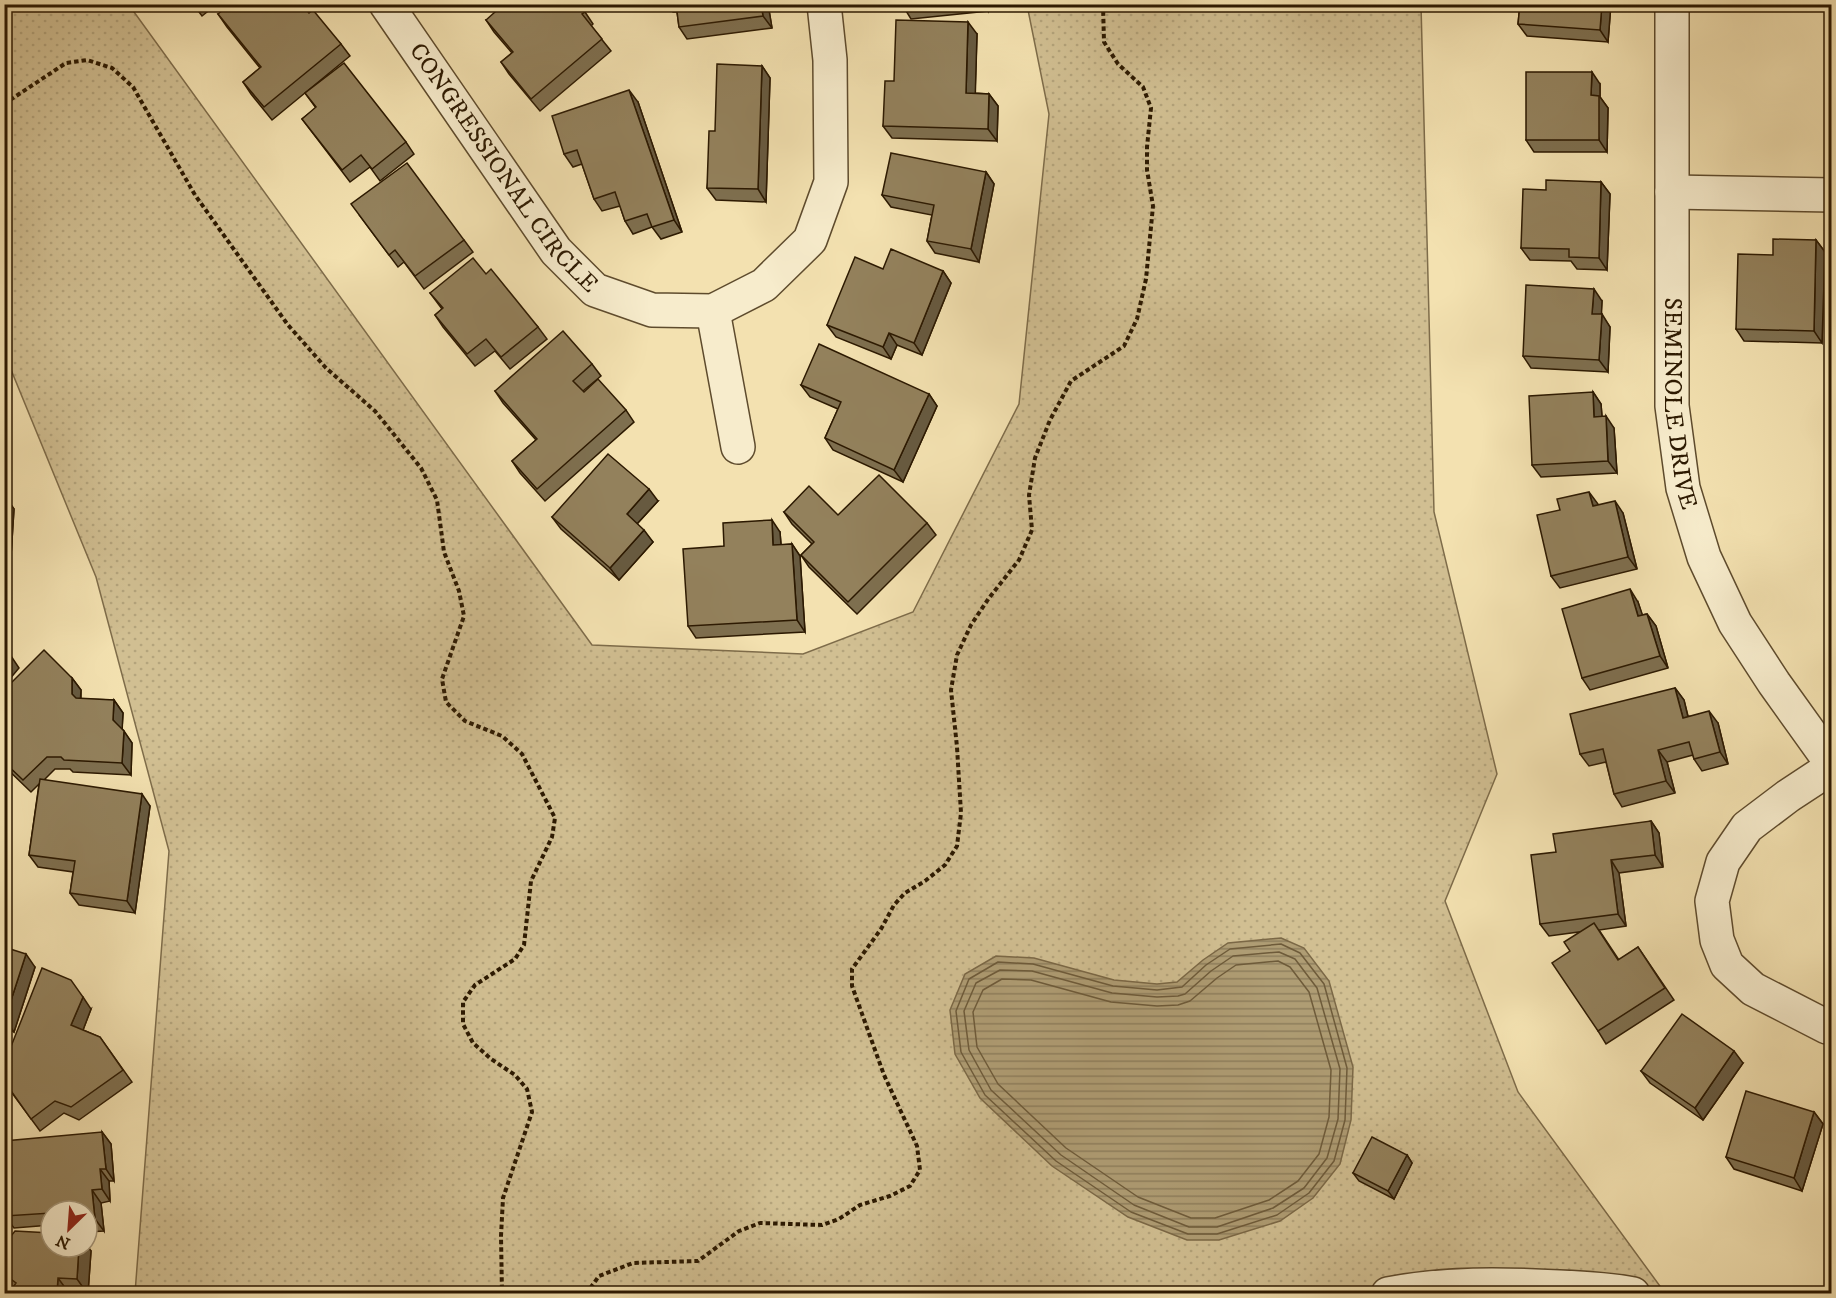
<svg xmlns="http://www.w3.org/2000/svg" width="1836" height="1298" viewBox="0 0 1836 1298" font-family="'IM FELL DW Pica',serif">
  <defs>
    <pattern id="grass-dots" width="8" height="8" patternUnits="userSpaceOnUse" patternTransform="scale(1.5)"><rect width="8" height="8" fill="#d1bf92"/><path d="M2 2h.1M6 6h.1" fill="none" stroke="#b4a47c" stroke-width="1.8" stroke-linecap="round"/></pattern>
    <pattern id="water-rules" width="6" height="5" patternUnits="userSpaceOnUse" patternTransform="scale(1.5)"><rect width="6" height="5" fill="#af9d74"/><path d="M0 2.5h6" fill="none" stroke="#8f7f5d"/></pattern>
  </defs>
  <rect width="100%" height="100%" fill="#f3e1b0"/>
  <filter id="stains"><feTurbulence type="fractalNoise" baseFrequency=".00333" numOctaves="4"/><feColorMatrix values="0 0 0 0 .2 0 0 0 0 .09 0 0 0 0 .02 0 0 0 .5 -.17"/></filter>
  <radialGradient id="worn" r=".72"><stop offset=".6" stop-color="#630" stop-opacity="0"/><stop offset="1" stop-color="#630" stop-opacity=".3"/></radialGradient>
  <!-- grass -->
  <path fill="url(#grass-dots)" stroke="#7e6c4a" stroke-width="1.5" d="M4 5H129L592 645 803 654 913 612 1019 404 1049 114 1027 5H1421L1434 512 1497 774 1445 901 1518 1092 1665 1293H135L169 851 96 577 5 355Z"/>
  <!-- water -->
  <path fill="url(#water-rules)" stroke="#7b6846" stroke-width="1.5" d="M1281 938 1304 948 1329 981 1353 1067 1351 1120 1340 1164 1313 1198 1280 1221 1219 1240H1187L1128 1217 1052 1166 980 1098 955 1054 950 1010 965 974 996 956 1034 958 1114 980 1157 984 1177 982 1203 960 1228 943Z"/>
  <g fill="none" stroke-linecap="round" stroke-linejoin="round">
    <!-- shore -->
    <g stroke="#6e5b3a" stroke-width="1.5">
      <path d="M1281 944 1300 953 1324 984 1347 1068 1345 1120 1334 1161 1309 1193 1277 1215 1217 1234H1188L1131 1212 1056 1161 985 1095 961 1052 956 1011 969 979 998 962 1033 964 1113 986 1157 990 1182 987 1206 965 1230 949Z"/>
      <path d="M1279 952 1295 959 1317 988 1340 1069 1338 1119 1327 1158 1304 1188 1273 1208 1217 1227H1189L1134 1205 1061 1155 991 1090 969 1050 964 1011 976 983 1000 970 1032 971 1112 993 1157 997 1178 996 1185 994 1211 971 1233 956Z"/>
      <path d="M1278 961 1290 967 1309 992 1331 1070 1329 1117 1319 1154 1298 1181 1269 1200 1215 1218H1191L1138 1197 1066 1148 998 1084 977 1047 973 1012 983 990 1002 979 1031 980 1111 1002 1157 1006 1178 1005 1190 1001 1217 978 1236 965Z"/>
    </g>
    <defs>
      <g id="minor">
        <path id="s1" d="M386 4 556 251 595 290 652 310 713 311 764 285 810 240 831 182 830 60 824 4"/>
        <path id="s2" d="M1672 4V406L1683 488 1704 557 1735 623 1774 683 1832 764"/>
        <path d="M1672 192 1832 195"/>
        <path d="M713 311 738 447"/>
        <path d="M1827 1027 1753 989 1727 965 1717 940 1712 901 1723 862 1747 827 1788 796 1832 767"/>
        <path d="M1388 1294C1444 1283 1502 1284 1559 1287 1584 1288 1608 1289 1633 1294"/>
      </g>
    </defs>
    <!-- minor casing -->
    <use href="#minor" stroke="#5e4b2d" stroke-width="36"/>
    <!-- path -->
    <g stroke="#2c1901" stroke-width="4" stroke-dasharray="4.5 3" stroke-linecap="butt">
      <path d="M4 104 66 63 87 60 112 68 133 87 195 195 288 325 326 368 375 411 421 468 437 500 444 552 459 591 464 616 442 679 446 702 465 721 502 736 522 754 555 818 552 837 531 881 524 945 515 959 475 985 463 1002V1024L473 1043 491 1059 515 1075 527 1089 532 1112 503 1198 501 1236 502 1294"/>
      <path d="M586 1294 599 1276 633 1263 698 1261 739 1231 760 1223 822 1225 839 1219 860 1205 890 1196 910 1186 920 1170 917 1146 884 1075 852 986V969L881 929 894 905 905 893 925 881 945 865 957 846 961 813 957 747 951 690 957 655 971 625 989 598 1019 560 1032 530 1029 495 1035 458 1050 420 1071 381 1124 346 1137 319 1146 279 1153 206 1147 170V147L1151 108 1143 87 1118 64 1104 42 1103 4"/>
    </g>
    <!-- minor -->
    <use href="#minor" stroke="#f7eccc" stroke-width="33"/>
  </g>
  <!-- wall -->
  <g fill="#7e6f4f" stroke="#2c1901" stroke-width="1.5">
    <path d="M193 4H217L202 16Z"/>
    <path d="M667 4H768L772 28 687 39 679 27 677 12H673Z"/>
    <path d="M903 4H988V11L911 19 903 6Z"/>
    <path d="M1520 4H1611L1608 42 1527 36 1518 24Z"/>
    <path d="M585 12 593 24 591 26 611 51 540 111 509 74 501 62 512 53 494 32 486 20Z"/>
    <path d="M309 13 341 44 350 56 272 120 251 94 243 82 260 68 227 27 218 14Z"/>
    <path d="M977 34 975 93 989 94 998 106 997 141 892 138 883 126 894 81Z"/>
    <path d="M762 66 770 78 766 202 716 200 707 188 715 131Z"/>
    <path d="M1600 84V97L1608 108 1607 152H1534L1526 140Z"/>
    <path d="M305 93 406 142 414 154 380 181 370 167 350 182 302 119 316 108Z"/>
    <path d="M638 102 682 232 661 239 652 227 633 234 625 221 620 206 602 211 594 199 582 164 573 167 564 154Z"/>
    <path d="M986 172 994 184 979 262 935 253 927 241 932 215 891 207 882 195Z"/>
    <path d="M1601 182 1610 194 1607 270 1577 269 1571 261 1530 260 1521 248 1546 190Z"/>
    <path d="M360 216 464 240 473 252 424 289 404 262 398 267Z"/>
    <path d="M1816 240 1825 252 1822 343 1744 341 1736 329 1773 255Z"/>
    <path d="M943 271 951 283 922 355 897 345 891 359 836 337 827 325Z"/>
    <path d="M486 274 538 327 547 339 510 369 495 351 475 366 443 327 435 315 442 309 430 293Z"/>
    <path d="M1602 301 1601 314 1610 327 1608 372 1531 368 1523 356Z"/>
    <path d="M592 364 601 376 583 391 626 410 634 422 545 501 520 473 512 461 536 440 503 403 495 391Z"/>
    <path d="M801 385 929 394 937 406 903 482 833 450 825 438 838 409 810 397Z"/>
    <path d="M1593 392 1601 404 1602 417 1614 428 1617 473 1541 477 1532 465Z"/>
    <path d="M4 495 14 509 11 556 4 555Z"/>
    <path d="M658 501 637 524 653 542 619 580 561 529 552 517Z"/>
    <path d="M1598 505 1623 513 1637 569 1560 588 1551 576Z"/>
    <path d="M784 512 927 523 936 535 857 614 809 567 801 555 812 544 792 524Z"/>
    <path d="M780 532 781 545 792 544 800 556 805 632 696 638 688 626 724 546Z"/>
    <path d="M1638 602 1642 615 1647 614 1656 626 1668 668 1590 690 1582 678Z"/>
    <path d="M72 678 81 690V699L114 700 123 713 122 729 132 743 131 775 73 772 70 769H55L44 780 150 806 135 913 79 905 70 893 73 872 38 867 29 855 39 784 31 792 4 766V700Z"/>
    <path d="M1675 688 1684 700 1688 716 1718 723 1728 764 1702 771 1694 759 1693 755 1667 762 1675 793 1622 807 1614 794 1606 762 1589 766 1580 754Z"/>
    <path d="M1651 821 1659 833 1663 867 1619 873 1626 926 1599 930 1619 960 1638 947 1674 1000 1606 1044 1598 1031 1570 951 1579 932 1549 936 1540 924 1556 852Z"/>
    <path d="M4 947 35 967 14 1032 7 1029 4 1035Z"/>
    <path d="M91 1009 83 1030 100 1037 132 1082 79 1120 64 1113 40 1131 4 1082Z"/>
    <path d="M1743 1063 1703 1120 1650 1083 1641 1071Z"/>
    <path d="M1814 1112 1823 1124 1802 1191 1734 1169 1726 1157Z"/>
    <path d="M102 1132 111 1144 114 1181H109L110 1201 101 1203 104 1231 87 1232V1211H51V1225L14 1228 5 1216Z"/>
    <path d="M1407 1155 1412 1163 1394 1199 1359 1181 1353 1173Z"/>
    <path d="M4 1241 91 1251 88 1293H4Z"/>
  </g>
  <!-- shaded-wall -->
  <g fill="#675a40" stroke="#2c1901" stroke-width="1.5">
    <path d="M761 4H768L772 28 763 16Z"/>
    <path d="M984 4H988V11Z"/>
    <path d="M1602 4H1611L1608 42 1600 30Z"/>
    <path d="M968 22 977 34 975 105 966 93Z"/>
    <path d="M762 66 770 78 766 202 758 189Z"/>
    <path d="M1592 72 1600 84V97L1608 108 1607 152 1599 140 1591 95Z"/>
    <path d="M629 90 638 102 682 232 674 220Z"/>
    <path d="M989 94 998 106 997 141 988 129Z"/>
    <path d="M986 172 994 184 979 262 971 249Z"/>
    <path d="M1601 182 1610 194 1607 270 1599 258Z"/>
    <path d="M1816 240 1825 252 1822 343 1814 331Z"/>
    <path d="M943 271 951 283 922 355 914 343Z"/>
    <path d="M1594 289 1602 301 1601 326 1592 314Z"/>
    <path d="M1602 314 1610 327 1608 372 1599 360Z"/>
    <path d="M889 333 897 345 891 359 883 347Z"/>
    <path d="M1593 392 1601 404 1603 429 1594 417Z"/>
    <path d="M929 394 937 406 903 482 894 470Z"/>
    <path d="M1606 416 1614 428 1617 473 1608 461Z"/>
    <path d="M649 489 658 501 635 526 627 514Z"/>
    <path d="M1589 492 1598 504 1602 518 1593 506Z"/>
    <path d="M4 495 14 509 11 556 4 547Z"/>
    <path d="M1615 501 1623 513 1637 569 1628 557Z"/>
    <path d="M772 520 780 532 782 557 773 545Z"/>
    <path d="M644 530 653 542 619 580 610 568Z"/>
    <path d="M792 544 800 556 805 632 797 620Z"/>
    <path d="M1630 589 1638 602 1647 628 1638 616Z"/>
    <path d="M1647 614 1656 626 1668 668 1660 656Z"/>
    <path d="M11 656 19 668 4 686V664Z"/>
    <path d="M72 678 81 690 80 706 72 694Z"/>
    <path d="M1675 688 1684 700 1691 730 1683 718Z"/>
    <path d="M114 700 123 713 122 732 113 720Z"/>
    <path d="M1709 711 1718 723 1728 764 1720 752Z"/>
    <path d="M124 731 132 743 131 775 122 763Z"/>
    <path d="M1658 750 1667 762 1675 793 1666 781Z"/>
    <path d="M142 794 150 806 135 913 127 901Z"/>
    <path d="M1651 821 1659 833 1663 867 1655 855Z"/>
    <path d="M1611 860 1619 873 1626 926 1618 914Z"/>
    <path d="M26 954 35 967 14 1032 5 1019Z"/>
    <path d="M83 997 91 1009 80 1038 71 1025Z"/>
    <path d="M1734 1051 1743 1063 1703 1120 1695 1108Z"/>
    <path d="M1814 1112 1823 1124 1802 1191 1794 1178Z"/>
    <path d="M102 1132 111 1144 114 1181 106 1169Z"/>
    <path d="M1407 1155 1412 1163 1394 1199 1388 1191Z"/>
    <path d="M100 1169 109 1181 110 1201 102 1189Z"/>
    <path d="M92 1190 101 1203 104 1231 95 1219Z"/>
    <path d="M87 1245 91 1251 88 1293H87L77 1279 79 1247H87Z"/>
    <path d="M58 1278 69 1293H57Z"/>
  </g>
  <!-- building -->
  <g fill="#93815c" stroke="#2c1901" stroke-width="1.5">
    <path d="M230 4H302L309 13 313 10 341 44 264 107 243 82 261 67 218 14Z"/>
    <path d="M504 4H579L585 12 582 14 602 39 531 99 501 62 513 52 486 20Z"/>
    <path d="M676 4H761L763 16 679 27Z"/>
    <path d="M903 4H922L903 6Z"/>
    <path d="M1520 4H1602L1600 30 1518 24Z"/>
    <path d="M896 20 968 22 966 93 989 94 988 129 883 126 885 81H894Z"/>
    <path d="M344 63 406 142 372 169 361 155 342 170 302 119 316 107 305 93Z"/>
    <path d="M717 64 762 66 758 189 707 188 709 131H715Z"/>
    <path d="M1526 72H1592L1591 95 1599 96V140H1526Z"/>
    <path d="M629 90 674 220 652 227 647 214 625 221 615 192 594 199 577 150 564 154 552 116Z"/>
    <path d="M891 153 986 172 971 249 927 241 934 205 882 195Z"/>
    <path d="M407 163 464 240 415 276 395 250 389 255 351 204Z"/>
    <path d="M1546 180 1601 182 1599 258 1569 257V249L1521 248 1523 189 1546 190Z"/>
    <path d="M1773 239 1816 240 1814 331 1736 329 1738 254 1773 255Z"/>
    <path d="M891 249 943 271 914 343 889 333 883 347 827 325 855 257 883 269Z"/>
    <path d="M473 258 486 274 491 269 538 327 501 357 486 339 467 354 435 315 443 308 430 293Z"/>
    <path d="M1526 285 1594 289 1592 314H1602L1599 360 1523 356Z"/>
    <path d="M563 331 592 364 573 381 584 392 598 379 626 410 537 489 512 461 537 439 495 391Z"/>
    <path d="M819 344 929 394 894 470 825 438 841 402 801 385Z"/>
    <path d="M1593 392 1594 417 1606 416 1608 461 1532 465 1529 396Z"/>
    <path d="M608 454 649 489 627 514 644 530 610 568 552 517Z"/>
    <path d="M879 475 927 523 848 602 801 555 814 542 784 512 809 486 838 515Z"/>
    <path d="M1589 492 1593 506 1615 501 1628 557 1551 576 1537 515 1560 510 1557 499Z"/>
    <path d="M772 520 773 545 792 544 797 620 688 626 683 549 724 546 723 523Z"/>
    <path d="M1630 589 1638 616 1647 614 1660 656 1582 678 1562 609Z"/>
    <path d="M44 650 72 678V694L76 698 114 700 113 720 124 731 122 763 64 760 61 757H47L23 780 4 762V700L8 697V686Z"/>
    <path d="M4 651 11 656 4 664Z"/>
    <path d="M1675 688 1683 718 1709 711 1720 752 1694 759 1689 742 1658 750 1666 781 1614 794 1603 749 1580 754 1570 714Z"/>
    <path d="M40 779 142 794 127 901 70 893 75 861 29 855Z"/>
    <path d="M1651 821 1655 855 1611 860 1618 914 1540 924 1531 855 1556 852 1553 834Z"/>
    <path d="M1594 923 1618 960 1638 947 1665 988 1598 1031 1552 963 1570 951 1564 942Z"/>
    <path d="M4 947 26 954 5 1019H4Z"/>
    <path d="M42 968 71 980 83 997 71 1025 100 1037 123 1070 71 1107 55 1101 31 1119 4 1081V1053L10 1049Z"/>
    <path d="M1682 1014 1734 1051 1695 1108 1641 1071Z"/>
    <path d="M1746 1091 1814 1112 1794 1178 1726 1157Z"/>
    <path d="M102 1132 106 1169H100L102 1189 92 1190 95 1219H87V1211H51V1215V1213L5 1216 4 1141Z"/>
    <path d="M1372 1137 1407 1155 1388 1191 1353 1173Z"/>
    <path d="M15 1231 51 1233V1247H79L77 1279 58 1278 57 1293H4V1288L12 1289 16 1283 12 1280 4 1279V1241H7Z"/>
  </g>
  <g text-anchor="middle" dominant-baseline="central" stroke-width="6" stroke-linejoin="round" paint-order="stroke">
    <!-- street labels -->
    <g font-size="24" fill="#2c1901" stroke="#f7eccc">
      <text stroke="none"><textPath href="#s1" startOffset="202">CONGRESSIONAL CIRCLE</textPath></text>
      <text stroke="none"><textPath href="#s2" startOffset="400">SEMINOLE DRIVE</textPath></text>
    </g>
  </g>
  <!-- margin -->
  <rect width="1836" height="1298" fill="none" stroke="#f3e1b0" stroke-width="24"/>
  <rect x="6" y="6" width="1824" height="1286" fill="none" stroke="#2c1901" stroke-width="3"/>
  <rect x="12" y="12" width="1812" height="1274" fill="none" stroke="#2c1901" stroke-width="1.5"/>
  <!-- north arrow -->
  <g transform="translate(69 1229) rotate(205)"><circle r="28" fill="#f7eccc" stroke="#a6987b" stroke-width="1.5"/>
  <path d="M0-4.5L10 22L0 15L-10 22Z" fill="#8f2418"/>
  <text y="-9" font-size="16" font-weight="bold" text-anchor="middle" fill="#2c1901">N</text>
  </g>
  <rect width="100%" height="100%" filter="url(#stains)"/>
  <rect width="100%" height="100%" fill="url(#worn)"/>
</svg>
